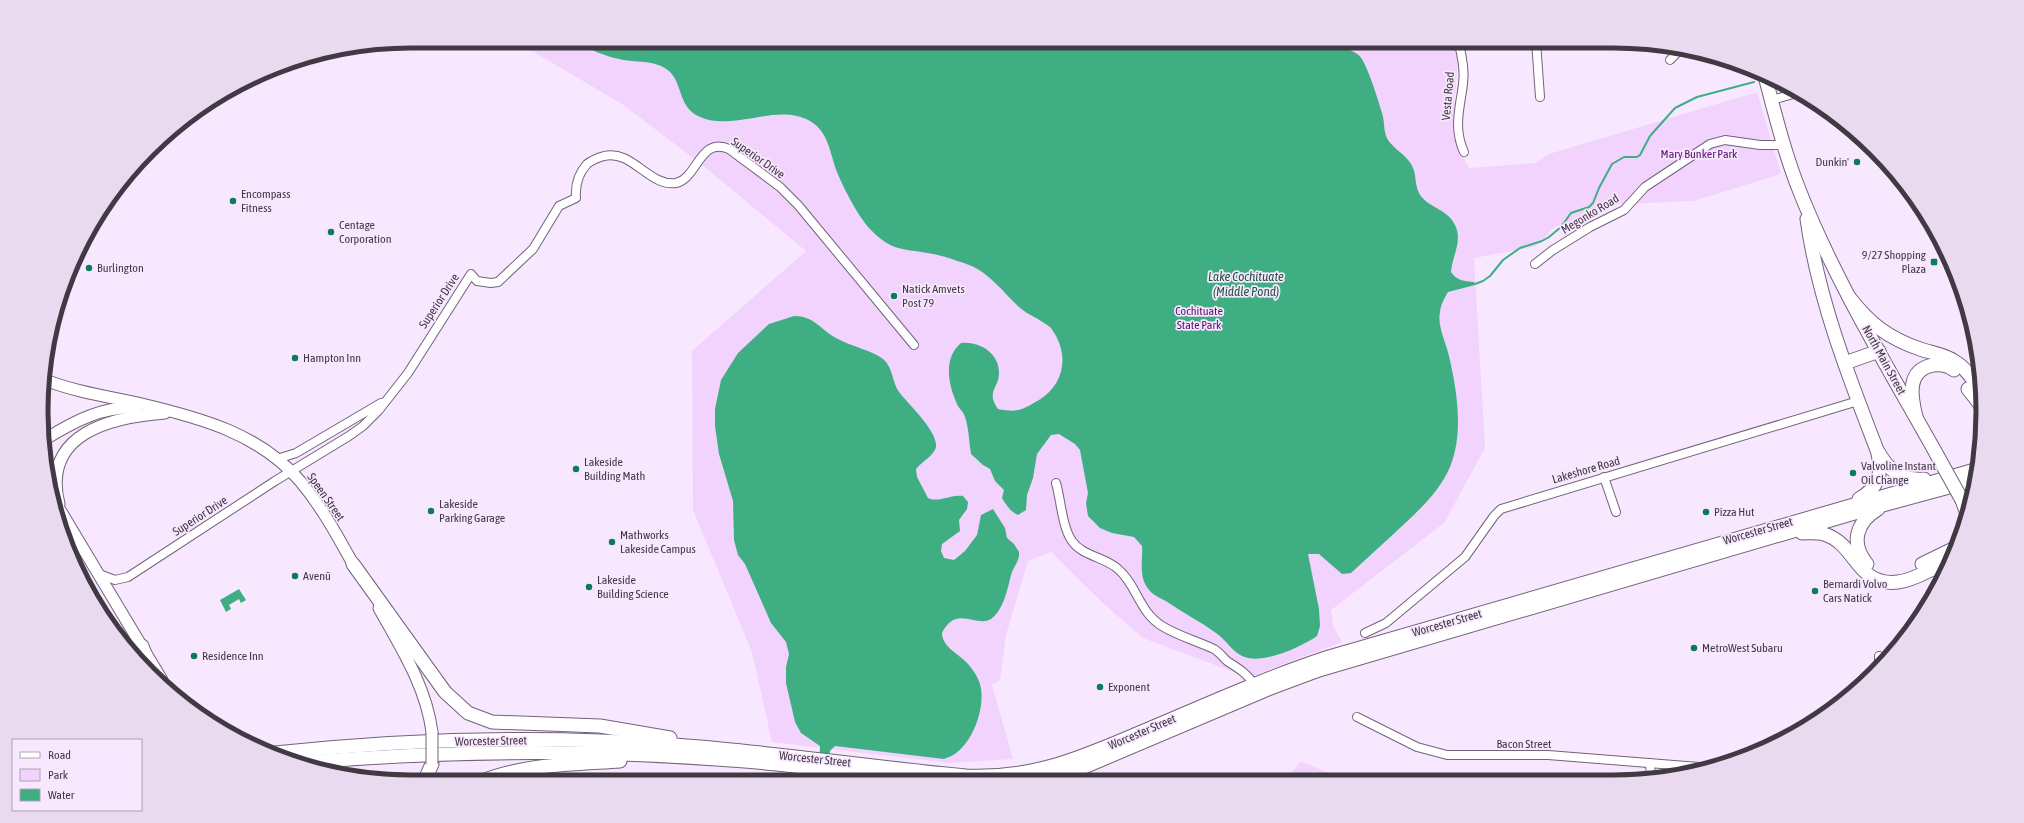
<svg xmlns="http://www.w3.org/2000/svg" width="2024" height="823" viewBox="0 0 2024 823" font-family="'Asap Condensed',sans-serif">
  <rect width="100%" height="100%" fill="#f8e8ff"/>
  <!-- green -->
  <g fill="#f1d3fd">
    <path d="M515 41H1452L1458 59 1453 118 1454 136 1457 147 1469 168 1536 163 1549 154 1757 92 1781 174 1694 201 1619 204 1553 228 1541 242 1534 247 1474 258 1485 448 1444 523 1331 610 1333 626 1342 642 1242 680 1239 674 1143 638 1105 605 1051 552 1028 561 1006 635 1000 680 992 685 1013 759 949 763 772 742 752 652 693 510 692 351 806 251 701 164 622 104Z"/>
    <path d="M1301 761 1344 780H1285Z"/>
    <path d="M772 775 818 779V781H771Z"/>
  </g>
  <!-- water -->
  <g fill="#3faf83">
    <path d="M575 41H1337C1343 50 1357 50 1362 59 1369 71 1378 99 1382 113 1385 121 1383 132 1388 140 1394 149 1406 155 1411 164 1417 173 1414 183 1419 193 1426 207 1448 209 1455 225 1463 241 1452 256 1451 272 1457 281 1464 281 1474 282L1475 285 1448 292C1444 299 1441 304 1440 312 1437 326 1446 342 1449 356 1457 391 1464 433 1450 467 1437 497 1410 518 1387 540 1375 551 1363 562 1351 573L1342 574 1319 554H1308L1319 609 1320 626 1317 636C1301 647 1268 662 1248 658 1236 656 1229 644 1220 636 1205 624 1188 616 1172 605 1164 599 1155 597 1149 590 1138 576 1143 562 1142 546L1134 537 1112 533 1100 528 1088 516 1086 503 1088 493 1080 450 1075 444 1059 434 1051 435 1037 454 1033 478 1027 495 1026 510 1018 515C1011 512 1006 505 1002 498L1004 490 995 481 990 469 983 465 971 454C969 442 969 429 965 417 964 412 959 409 957 404 948 384 943 358 961 343 979 341 1000 353 999 374 998 389 986 392 998 409 1017 413 1022 410 1039 400 1062 386 1069 360 1056 336 1054 333 1052 329 1050 327 1040 319 1028 315 1019 307 1004 293 991 275 972 266 964 263 941 255 933 254 904 248 893 253 870 229 858 216 844 189 837 172 830 154 829 132 810 121 776 102 732 133 698 116 678 106 683 84 669 71 655 59 635 63 619 59 604 56 589 49 575 41Z"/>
    <path d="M794 316C814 316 820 329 836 338 850 346 871 350 883 359 893 367 892 382 899 392 908 404 938 431 936 447 934 456 921 462 916 469L917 477 928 498C939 503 951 494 963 496L968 502 967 509 959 520 960 531 942 544 941 551 944 558 954 560 965 551 977 535 981 515 993 509 1005 528 1007 538 1014 544 1019 552C1020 561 1013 567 1011 575 1008 588 1003 611 991 619 976 628 956 604 942 633 942 647 959 654 967 663 972 668 978 677 980 684 987 709 970 753 944 759L835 746 830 751 826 781H818L820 746 801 733 795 722 786 683V667L789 654 786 642 771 623 745 564 738 555 734 540 733 501 719 454 715 426V409L721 380 738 353 769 324Z"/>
    <path d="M239 589 246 600 241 603 239 599 229 605 231 609 226 612 220 600Z"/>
  </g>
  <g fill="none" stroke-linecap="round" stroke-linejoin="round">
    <!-- stream -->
    <path stroke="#3faf83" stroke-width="2" d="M1475 284 1483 281 1490 276 1503 260 1520 248 1542 241 1549 237 1561 227 1571 213 1589 207 1593 203 1599 188 1612 164 1624 157H1637L1640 155 1650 136 1675 108 1697 97 1754 82"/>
    <defs>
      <g id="minor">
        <path d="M1458 41C1462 55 1465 70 1463 84 1460 108 1453 128 1464 152"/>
        <path d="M1536 41 1540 97"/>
        <path d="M1670 60 1678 52"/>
        <path d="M1772 100 1800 92"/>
        <path d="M1535 264 1553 250 1590 227 1624 210 1645 187 1710 144 1725 140 1760 145H1785"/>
        <path d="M277 459 296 453 381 403"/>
        <path d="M1604 477 1616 512"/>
        <path d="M1056 483C1061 500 1062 527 1072 541 1082 556 1105 557 1118 569 1137 585 1139 612 1162 626 1178 636 1197 641 1214 649 1221 653 1224 660 1230 663 1241 670 1247 674 1255 685"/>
        <path d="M99 574 115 580 128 577 275 481 349 436 363 426 379 410 408 373 471 274 477 281 491 283 498 282 533 249 559 206 576 198C575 185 578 174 587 164 592 160 597 158 604 156 632 149 649 187 676 183 697 179 700 136 729 149L780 187 798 205 914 345"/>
        <path d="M1365 633 1386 623 1465 557 1494 516 1501 509 1858 401"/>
        <path d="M1879 656V665"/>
        <path d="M1357 717 1417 747 1447 755H1548L1699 767"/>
        <path d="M1650 763 1651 779"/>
      </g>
      <g id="secondary">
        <path d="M45 380C76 392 110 397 142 404 201 418 260 434 300 481 323 508 340 541 357 571"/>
        <path d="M47 438C75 421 103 406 137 408"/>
        <path d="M51 495 162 680"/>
        <path d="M59 504C41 433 112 417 165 413"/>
        <path d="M379 608C401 648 426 686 432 732"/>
      </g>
      <g id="primary">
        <path d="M1765 76C1775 114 1785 155 1800 192 1836 283 1889 369 1937 455"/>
        <path d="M1807 219C1818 298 1848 375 1877 450"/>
        <path d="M1845 363 1879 351"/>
      </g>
      <g id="trunk">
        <path d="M1849 297C1870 324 1888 338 1920 349 1932 353 1947 355 1957 363 1968 370 1975 383 1982 394"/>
        <path d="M1968 389 1982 407"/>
        <path d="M1916 417C1911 397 1906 370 1933 365 1941 364 1948 365 1954 370"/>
        <path d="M1877 450C1888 470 1901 481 1924 479"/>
        <path d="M1859 499C1878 488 1883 474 1878 454"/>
        <path d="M1962 500 1967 514"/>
        <path d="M1802 533C1809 533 1817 532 1824 534 1857 544 1856 587 1898 582 1916 580 1931 568 1947 563"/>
        <path d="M353 564 445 692 468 713 492 722 600 726 670 738"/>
        <path d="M1867 564C1850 544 1856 522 1878 509"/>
        <path d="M1922 564 1955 548"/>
        <path d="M142 646 149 666"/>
        <path d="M275 753C407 739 542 735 675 745 772 752 869 767 966 776 1039 779 1086 755 1151 728 1210 703 1268 677 1329 657L1978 469"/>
        <path d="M296 763C436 751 576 749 716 759 785 763 854 773 923 781"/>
        <path d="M1039 780 1084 767 1268 689 1319 670 1868 509 1975 480"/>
        <path d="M424 782 432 764"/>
        <path d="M480 782C523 764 575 764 620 761"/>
      </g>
    </defs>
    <!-- minor casing -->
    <use href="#minor" stroke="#736279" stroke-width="10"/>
    <!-- secondary casing -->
    <use href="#secondary" stroke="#736279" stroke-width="13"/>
    <!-- primary casing -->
    <use href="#primary" stroke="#736279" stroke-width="15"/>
    <!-- trunk casing -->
    <use href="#trunk" stroke="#736279" stroke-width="15"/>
    <!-- minor -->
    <use href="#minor" stroke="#fff" stroke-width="8"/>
    <!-- secondary -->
    <use href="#secondary" stroke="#fff" stroke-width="11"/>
    <!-- primary -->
    <use href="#primary" stroke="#fff" stroke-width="13"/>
    <!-- trunk -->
    <use href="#trunk" stroke="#fff" stroke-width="13"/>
    <defs>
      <path id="secondary-bridge" d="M432 764V732"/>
      <path id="primary-bridge" d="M1937 455 1962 500"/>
    </defs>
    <!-- secondary-bridge casing -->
    <use href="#secondary-bridge" stroke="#736279" stroke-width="13" stroke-linecap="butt"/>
    <!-- primary-bridge casing -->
    <use href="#primary-bridge" stroke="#736279" stroke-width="15" stroke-linecap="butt"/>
    <!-- secondary-bridge -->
    <use href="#secondary-bridge" stroke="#fff" stroke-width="11"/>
    <!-- primary-bridge -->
    <use href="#primary-bridge" stroke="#fff" stroke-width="13"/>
  </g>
  <!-- markers -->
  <g fill="#0c7c58" stroke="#f8e8ff" stroke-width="1.5">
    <circle cx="1857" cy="162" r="4"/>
    <circle cx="233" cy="201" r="4"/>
    <circle cx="331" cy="232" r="4"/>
    <rect x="1930" y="258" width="8" height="8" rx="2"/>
    <circle cx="89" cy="268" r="4"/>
    <circle cx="894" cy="296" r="4"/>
    <circle cx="295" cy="358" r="4"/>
    <circle cx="576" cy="469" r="4"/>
    <circle cx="1853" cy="473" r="4"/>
    <circle cx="431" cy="511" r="4"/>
    <circle cx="1706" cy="512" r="4"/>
    <circle cx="612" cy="542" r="4"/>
    <circle cx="295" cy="576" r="4"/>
    <circle cx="589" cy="587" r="4"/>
    <circle cx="1815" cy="591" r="4"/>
    <circle cx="1694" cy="648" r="4"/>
    <circle cx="194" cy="656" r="4"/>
    <circle cx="1100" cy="687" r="4"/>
  </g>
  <g text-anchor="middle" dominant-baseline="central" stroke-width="3.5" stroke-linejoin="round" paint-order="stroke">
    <!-- street labels -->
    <g font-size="12" fill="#413944" stroke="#f8e8ff">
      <text transform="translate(1448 96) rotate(-85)">Vesta Road</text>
      <text transform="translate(758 158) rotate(35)">Superior Drive</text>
      <text transform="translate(1590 214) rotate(-31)">Megonko Road</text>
      <text transform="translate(439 301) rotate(-57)">Superior Drive</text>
      <text transform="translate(1884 360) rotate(61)">North Main Street</text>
      <text transform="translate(1586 470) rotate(-16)">Lakeshore Road</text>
      <text transform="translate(326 497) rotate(55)">Speen Street</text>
      <text transform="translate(200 516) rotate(-33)">Superior Drive</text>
      <text transform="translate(1758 531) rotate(-16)">Worcester Street</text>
      <text transform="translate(1447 623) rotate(-16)">Worcester Street</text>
      <text transform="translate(1142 732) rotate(-23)">Worcester Street</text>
      <text transform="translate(491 741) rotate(-1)">Worcester Street</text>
      <text x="1524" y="744">Bacon Street</text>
      <text transform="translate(815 759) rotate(6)">Worcester Street</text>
    </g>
    <!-- park labels -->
    <g font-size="12" fill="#56106c" stroke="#f8e8ff">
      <text x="1699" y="154">Mary Bunker Park</text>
      <text x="1199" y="311">Cochituate<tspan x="1199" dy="14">State Park</tspan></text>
    </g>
    <!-- poi labels -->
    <g font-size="12" fill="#413944" stroke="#f8e8ff" text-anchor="start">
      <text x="1849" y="162" text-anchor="end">Dunkin'</text>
      <text x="241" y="194">Encompass<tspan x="241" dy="14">Fitness</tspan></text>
      <text x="339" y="225">Centage<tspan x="339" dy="14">Corporation</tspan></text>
      <text x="1926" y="255" text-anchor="end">9/27 Shopping<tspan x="1926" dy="14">Plaza</tspan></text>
      <text x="97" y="268">Burlington</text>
      <text x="902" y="289">Natick Amvets<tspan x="902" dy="14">Post 79</tspan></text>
      <text x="303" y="358">Hampton Inn</text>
      <text x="584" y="462">Lakeside<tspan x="584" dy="14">Building Math</tspan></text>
      <text x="1861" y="466">Valvoline Instant<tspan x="1861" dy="14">Oil Change</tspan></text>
      <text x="439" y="504">Lakeside<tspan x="439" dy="14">Parking Garage</tspan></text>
      <text x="1714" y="512">Pizza Hut</text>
      <text x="620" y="535">Mathworks<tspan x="620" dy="14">Lakeside Campus</tspan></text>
      <text x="303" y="576">Avenū</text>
      <text x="597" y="580">Lakeside<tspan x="597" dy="14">Building Science</tspan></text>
      <text x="1823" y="584">Bernardi Volvo<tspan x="1823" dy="14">Cars Natick</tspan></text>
      <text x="1702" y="648">MetroWest Subaru</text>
      <text x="202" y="656">Residence Inn</text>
      <text x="1108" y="687">Exponent</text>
    </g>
    <!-- water labels -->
    <g font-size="13" font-style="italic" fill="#25523f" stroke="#f8e8ff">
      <text x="1246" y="276">Lake Cochituate<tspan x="1246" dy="15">(Middle Pond)</tspan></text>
    </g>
  </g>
  <!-- crop -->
  <path d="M0 0H2024V823H0ZM411 48H1613A363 363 0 0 1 1976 411V412A363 363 0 0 1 1613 775H411A363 363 0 0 1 48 412V411A363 363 0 0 1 411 48Z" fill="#e9daf0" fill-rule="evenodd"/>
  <path fill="none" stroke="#413944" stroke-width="5" d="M411 48H1613A363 363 0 0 1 1976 411V412A363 363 0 0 1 1613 775H411A363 363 0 0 1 48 412V411A363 363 0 0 1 411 48Z"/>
  <!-- legend -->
  <rect x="12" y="739" width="130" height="72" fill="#f8e8ff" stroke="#afa2b4"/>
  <rect x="20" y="752" width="20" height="6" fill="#ffffff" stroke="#afa2b4"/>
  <text x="48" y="759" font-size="12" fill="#413944">Road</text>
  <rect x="20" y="769" width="20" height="12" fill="#f1d3fd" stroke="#afa2b4"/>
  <text x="48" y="779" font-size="12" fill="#413944">Park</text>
  <rect x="20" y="789" width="20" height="12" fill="#3faf83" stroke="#afa2b4"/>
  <text x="48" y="799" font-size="12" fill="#413944">Water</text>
</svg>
